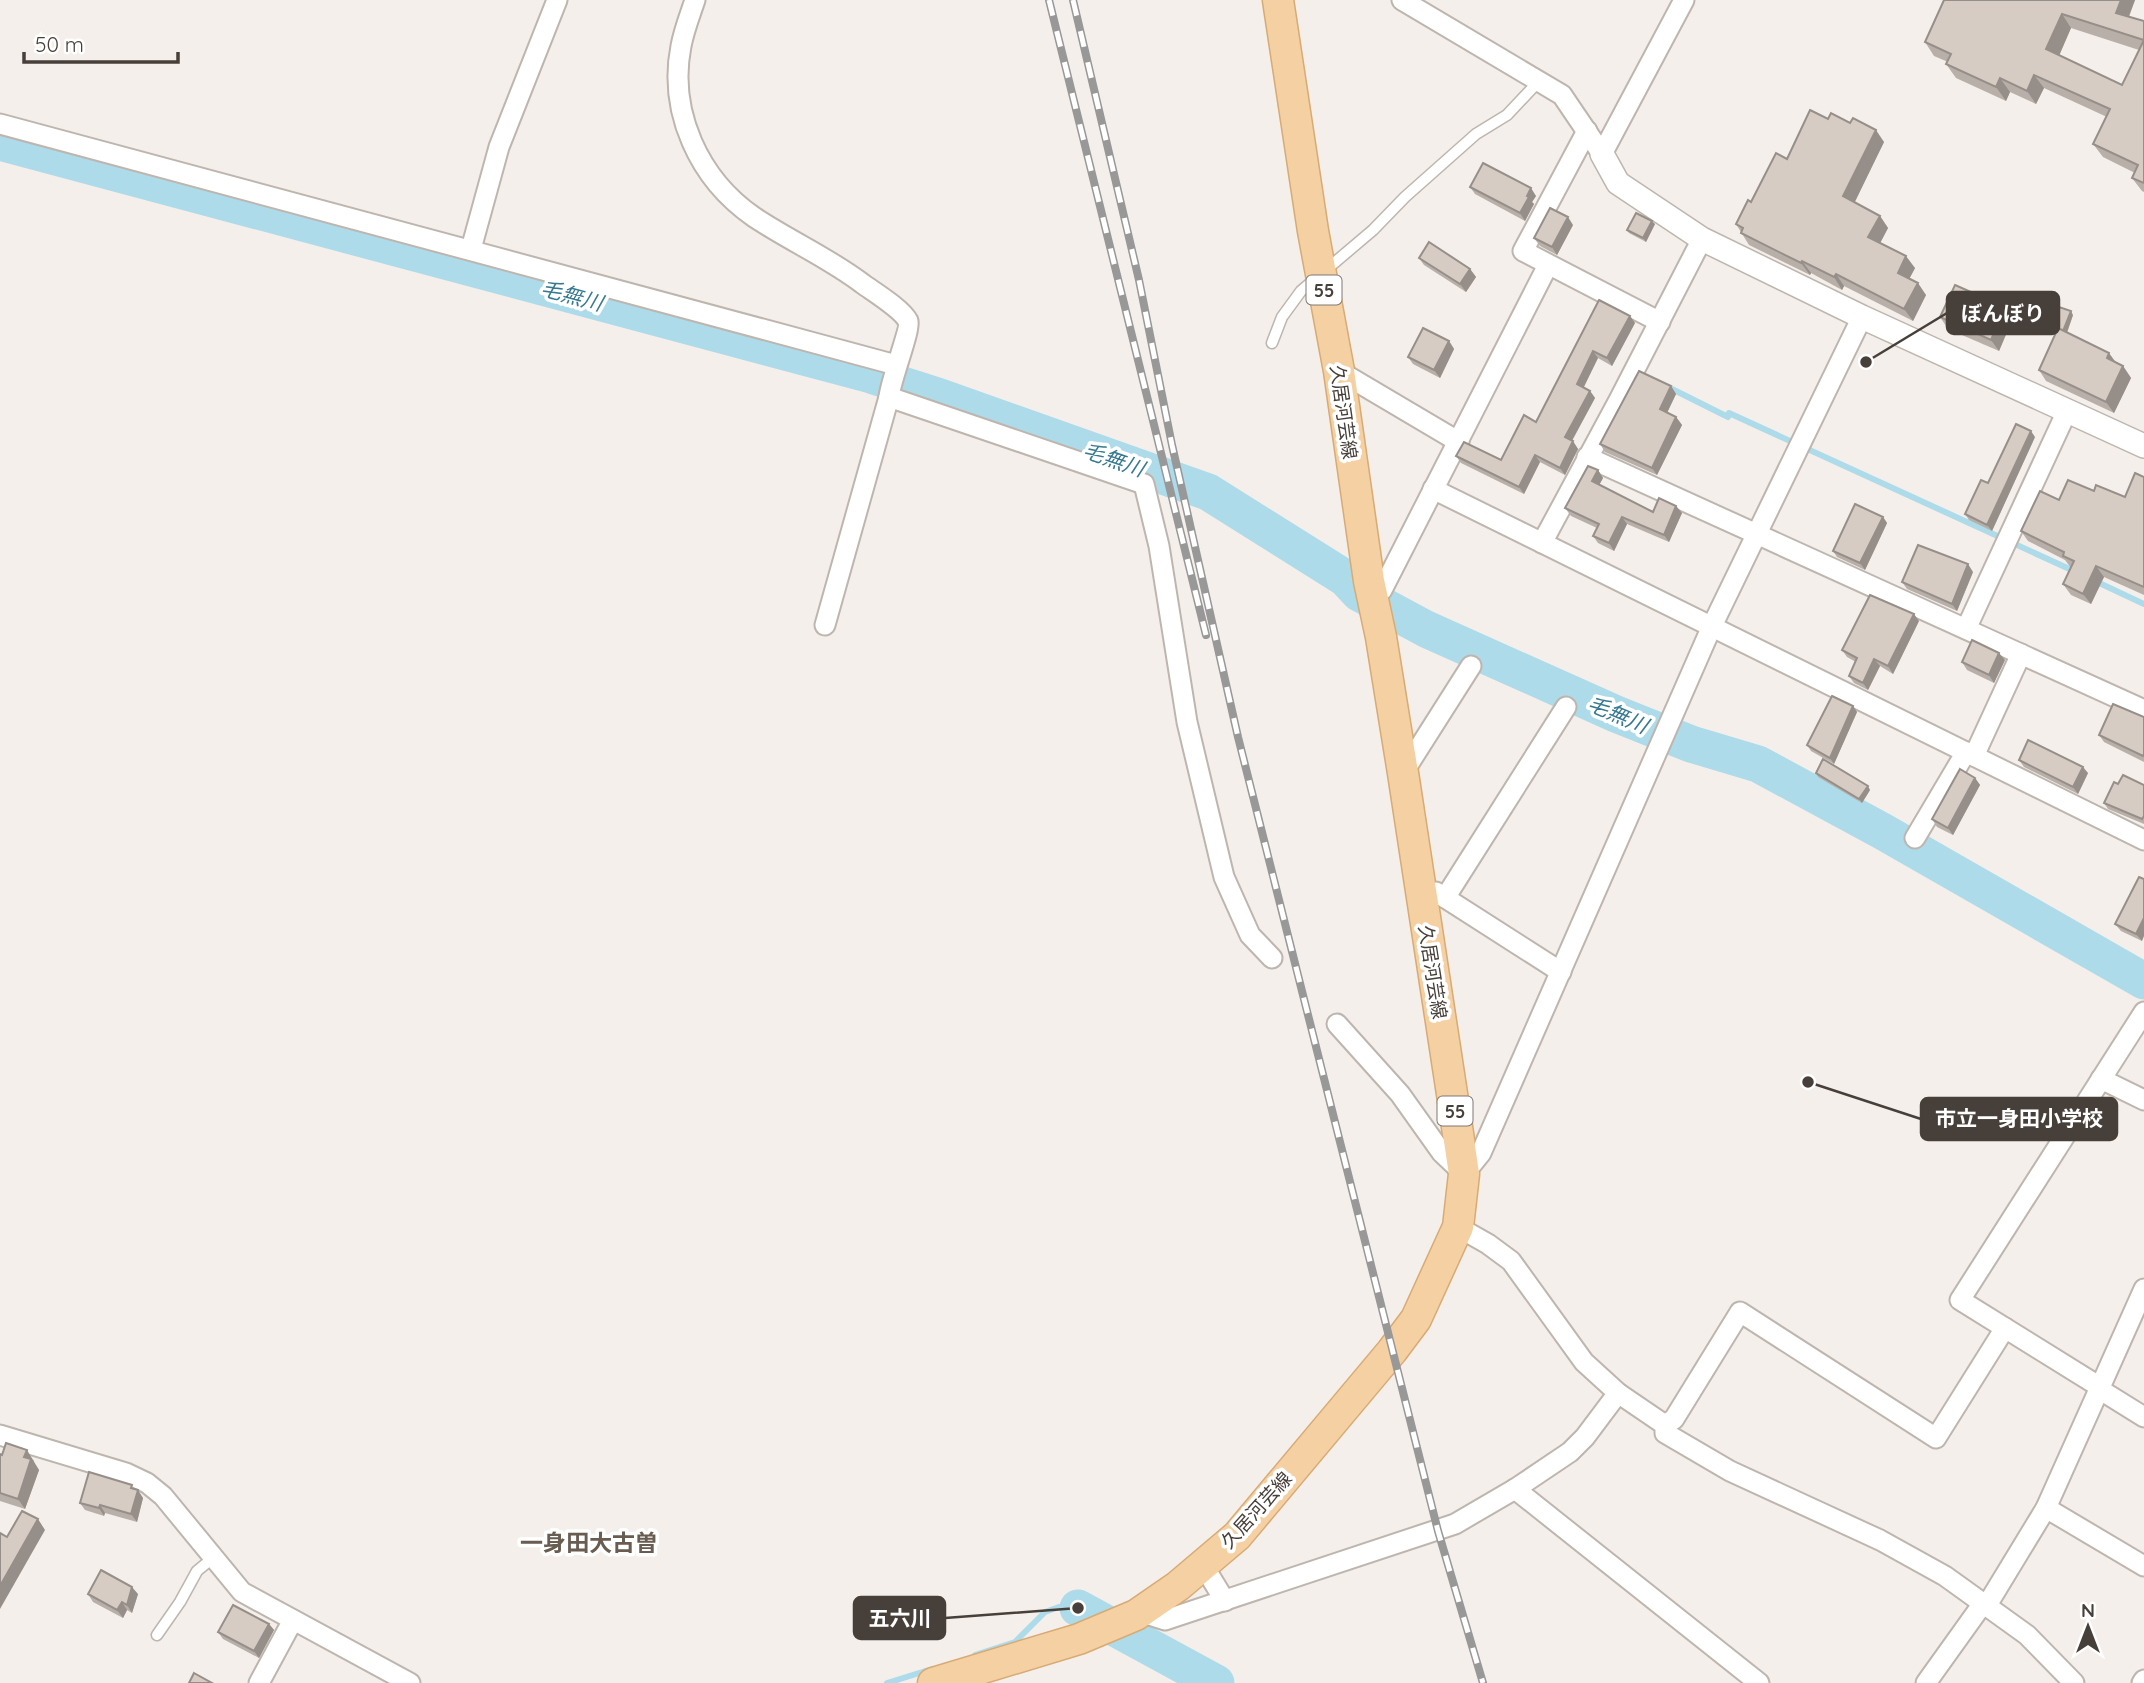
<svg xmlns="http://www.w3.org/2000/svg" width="2144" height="1683" viewBox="0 0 2144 1683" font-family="Quicksand,'Noto Sans JP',sans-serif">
  <rect width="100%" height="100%" fill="#f4efea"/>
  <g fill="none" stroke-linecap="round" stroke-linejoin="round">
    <!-- stream -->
    <g stroke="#addbea" stroke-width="6">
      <path d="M1668 387 1728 417 1729 413 2076 572"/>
      <path d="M2095 581 2144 604"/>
      <path d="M975 1655 1015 1642 1045 1612 1059 1607 1078 1608"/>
      <path d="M887 1683 932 1669"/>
    </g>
    <!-- river -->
    <g stroke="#addbea" stroke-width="37">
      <path d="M0 142 871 375 940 397 1208 492 1345 578 1359 593 1426 629 1616 714 1691 744 1758 764 1882 831 2144 981"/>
      <path d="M1078 1608 1216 1683"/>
    </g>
    <defs>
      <g id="service">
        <path d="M1272 343 1282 317 1301 291 1373 230 1405 197 1476 134 1507 115 1539 81"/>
        <path d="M157 1635 180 1602 197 1571 214 1557"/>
      </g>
      <g id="minor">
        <path d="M695 0C690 15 684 30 681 46 668 112 699 179 754 217 790 241 829 258 863 284 874 292 902 309 908 321 911 329 890 382 889 397L1144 484 1159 546 1187 722 1224 877 1250 935 1272 958"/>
        <path d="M1402 0 1562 95 1602 154 1684 0"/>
        <path d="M0 124 896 365"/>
        <path d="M1587 131 1523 251 1660 322"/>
        <path d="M471 249 499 147 557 0"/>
        <path d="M1339 371 1459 442"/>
        <path d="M1587 457 2144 710"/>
        <path d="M1433 489 2144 840"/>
        <path d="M1542 543 1619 400 1702 239"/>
        <path d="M1369 581 1382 590 1548 265"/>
        <path d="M825 625 889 397"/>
        <path d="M1966 629 2067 411"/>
        <path d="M1974 756 2021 654"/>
        <path d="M1403 773 1471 666"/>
        <path d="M1915 838 1966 752"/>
        <path d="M1436 892 1561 972"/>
        <path d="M1445 898 1566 707"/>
        <path d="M1337 1024 1400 1094 1442 1153 1464 1174 1481 1153 1712 626 1862 317"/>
        <path d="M2101 1079 2144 1100"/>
        <path d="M1458 1227 1488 1244 1511 1261 1584 1362 1618 1393 1665 1425V1433L1730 1471 1880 1540 1945 1576 2027 1635 2074 1683"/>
        <path d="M2100 1387 1960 1300 2144 1012"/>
        <path d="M2099 1389 2144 1417"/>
        <path d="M1665 1425 1674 1419 1740 1312 1936 1438 2005 1328"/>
        <path d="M0 1435 126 1473 147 1483 163 1496 242 1592 410 1683"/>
        <path d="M1515 1489 1759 1683"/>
        <path d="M2046 1508 2144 1566"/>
        <path d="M1203 1565 1225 1601"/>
        <path d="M1987 1605 2046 1508 2144 1289"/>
        <path d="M1140 1612 1165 1620 1455 1524 1515 1489 1570 1452 1585 1437 1618 1393"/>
        <path d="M259 1683 293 1620"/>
        <path d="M1926 1683 1984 1602"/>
        <path d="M2142 1683 2144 1680"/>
      </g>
      <path id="tertiary" d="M1602 154 1618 183 1702 239 1862 317 2144 446"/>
      <path id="primary" d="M933 1683 1079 1639 1136 1615 1178 1586 1237 1536 1392 1351 1416 1319 1458 1227 1464 1174 1456 1120 1403 773 1381 637 1369 581 1339 371 1313 231 1278 0"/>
    </defs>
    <!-- service casing -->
    <use href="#service" stroke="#beb6ae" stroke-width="13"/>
    <!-- minor casing -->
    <use href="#minor" stroke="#beb6ae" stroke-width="23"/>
    <!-- tertiary casing -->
    <use href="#tertiary" stroke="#beb6ae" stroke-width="26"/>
    <!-- primary casing -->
    <use href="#primary" stroke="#d8aa74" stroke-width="33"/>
    <!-- service -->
    <use href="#service" stroke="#fff" stroke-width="10"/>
    <!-- minor -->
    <use href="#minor" stroke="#fff" stroke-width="19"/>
    <!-- tertiary -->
    <use href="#tertiary" stroke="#fff" stroke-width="23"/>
    <!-- primary -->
    <use href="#primary" stroke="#f4d0a3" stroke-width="30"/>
    <defs>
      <g id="rail">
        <path d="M1049 0 1206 635"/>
        <path d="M1073 0 1139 280 1172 445 1238 737 1438 1531 1483 1683"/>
      </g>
    </defs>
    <!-- rail casing -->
    <use href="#rail" stroke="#989898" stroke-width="8"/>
    <!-- rail -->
    <use href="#rail" stroke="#fff" stroke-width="5" stroke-dasharray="16" stroke-linecap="butt"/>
  </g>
  <!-- wall -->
  <g fill="#b9afa9" fill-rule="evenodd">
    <path d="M1944 0H2135L2129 17 2144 21V192L2142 191 2132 178 2135 173 2103 157 2093 144 2107 117 2044 88 2036 104 2010 92 2006 101 1956 78 1946 64 1948 62 1934 56 1925 42ZM2071 28 2139 50 2122 85 2059 55Z"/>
    <path d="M1828 119 1884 142 1854 202 1880 216 1888 228 1880 243 1915 268 1909 279 1926 295 1913 321 1844 286 1842 290 1811 273 1810 275 1749 245 1736 224 1751 202 1787 159Z"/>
    <path d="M1470 187 1536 196 1532 202 1534 204 1525 221 1475 194Z"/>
    <path d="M1655 224 1646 242 1629 233 1627 230Z"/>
    <path d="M1573 225 1557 255 1540 246 1534 238Z"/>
    <path d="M1419 258 1470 269 1476 277 1466 292 1424 265Z"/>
    <path d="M1599 300 1630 316 1635 323 1612 366 1598 358 1583 387 1590 391 1595 398 1572 441 1578 449 1565 475 1540 462 1524 494 1461 463 1456 456 1501 460 1536 422Z"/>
    <path d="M2073 315 2067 333 2123 366 2131 378 2114 413 2046 381 2039 370 2057 331 2049 329 2046 325Z"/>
    <path d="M1940 317 2013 318 1999 351 1948 329Z"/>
    <path d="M1449 341 1454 349 1440 378 1413 364 1408 357Z"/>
    <path d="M1671 386 1676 394 1667 413 1676 417 1682 425 1657 475 1605 452 1600 444Z"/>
    <path d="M2035 437 1992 531 1969 520 1965 514 1988 483Z"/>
    <path d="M1598 470 1603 478 1599 485 1653 512 1676 506 1682 513 1669 542 1627 524 1614 551 1598 543 1593 536 1597 528 1571 516 1565 508Z"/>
    <path d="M2144 477V595L2104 577 2091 604 2071 595 2063 584 2071 568 2065 560 2028 541 2021 531 2059 500 2094 491 2125 497Z"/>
    <path d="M1883 517 1887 523 1865 570 1837 557 1833 551Z"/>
    <path d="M1973 572 1957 611 1907 589 1902 582Z"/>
    <path d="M1919 621 1893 674 1880 666 1868 690 1854 683 1849 676 1856 662 1847 657 1842 650Z"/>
    <path d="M2005 660 1994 683 1967 670 1962 662Z"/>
    <path d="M1853 706 1857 712 1834 764 1811 751 1807 745Z"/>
    <path d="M2144 717V762L2104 742 2099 735Z"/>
    <path d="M2019 760 2088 773 2078 794 2024 767Z"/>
    <path d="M1816 773 1870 790 1862 803 1818 777Z"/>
    <path d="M1975 778 1980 785 1953 835 1937 827 1932 819Z"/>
    <path d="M2118 784 2144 785V824L2108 809 2104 803Z"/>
    <path d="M2144 879 2142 941 2121 931 2115 924Z"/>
    <path d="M0 1454 34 1460 33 1462 39 1470 25 1509 0 1501Z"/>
    <path d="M135 1489 143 1498 137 1522 105 1513 104 1516 85 1510 80 1503Z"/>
    <path d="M88 1594H138L132 1613 127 1610 123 1618 93 1602Z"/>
    <path d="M269 1624 274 1630 259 1658 223 1639 218 1632Z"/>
  </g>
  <!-- shaded-wall -->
  <g fill="#968f89">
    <path d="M2121 0H2135L2125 26 2116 13Z"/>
    <path d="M2062 14 2071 28 2056 63 2046 49Z"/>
    <path d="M2034 75 2044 88 2036 104 2027 91Z"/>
    <path d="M2000 78 2010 92 2006 101 1996 87Z"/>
    <path d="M1876 130 1884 142 1852 208 1843 196Z"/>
    <path d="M1531 188 1536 196 1532 202 1534 204 1525 221 1520 213Z"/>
    <path d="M1880 216 1888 228 1877 249 1868 237Z"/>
    <path d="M1568 217 1573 225 1557 255 1552 247Z"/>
    <path d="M1652 221 1655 224 1646 242 1643 238Z"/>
    <path d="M1906 256 1915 268 1906 285 1898 273Z"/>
    <path d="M1802 261 1811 273 1810 275 1801 263Z"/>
    <path d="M1470 269 1476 277 1466 292 1460 284Z"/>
    <path d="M1836 274 1844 286 1842 290 1834 277Z"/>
    <path d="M1918 283 1926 295 1913 321 1904 309Z"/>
    <path d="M2005 307 2013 318 1999 351 1991 340Z"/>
    <path d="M2071 311 2073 315 2066 335 2063 331Z"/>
    <path d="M1630 316 1635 323 1612 366 1607 358Z"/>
    <path d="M1449 341 1454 349 1440 378 1434 370Z"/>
    <path d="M1593 351 1598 358 1582 391 1577 384Z"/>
    <path d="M2109 353 2117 364 2107 358Z"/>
    <path d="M2123 366 2131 378 2114 413 2106 402Z"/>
    <path d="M1671 386 1676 394 1665 417 1660 409Z"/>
    <path d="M1590 391 1595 398 1570 444 1565 437Z"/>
    <path d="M1676 417 1682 425 1657 475 1652 468Z"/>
    <path d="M2031 431 2035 437 1992 531 1987 525Z"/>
    <path d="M1573 441 1578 449 1565 475 1560 468Z"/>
    <path d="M1535 455 1540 462 1524 494 1519 487Z"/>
    <path d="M1598 470 1603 478 1597 489 1592 481Z"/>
    <path d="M1676 506 1682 513 1669 542 1664 535Z"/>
    <path d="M1622 517 1627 524 1614 551 1609 543Z"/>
    <path d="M1883 517 1887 523 1865 570 1860 563Z"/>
    <path d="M1968 564 1973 572 1957 611 1952 604Z"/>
    <path d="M2096 566 2104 577 2091 604 2083 594Z"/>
    <path d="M1914 614 1919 621 1893 674 1888 666Z"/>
    <path d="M1999 653 2005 660 1994 683 1989 675Z"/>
    <path d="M1874 659 1880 666 1868 690 1863 683Z"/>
    <path d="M1853 706 1857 712 1834 764 1830 758Z"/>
    <path d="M2083 767 2088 773 2078 794 2073 787Z"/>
    <path d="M1975 778 1980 785 1953 835 1948 828Z"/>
    <path d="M1868 786 1870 790 1862 803 1859 799Z"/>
    <path d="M2144 918V936L2142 941 2136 934Z"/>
    <path d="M27 1450 39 1470 25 1509 18 1499 24 1457Z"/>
    <path d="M138 1490 143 1498 137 1522 131 1514Z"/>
    <path d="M100 1505 105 1513 104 1516 99 1508Z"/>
    <path d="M38 1519 45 1530 0 1609V1586Z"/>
    <path d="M132 1587 138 1594 132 1613 127 1605Z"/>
    <path d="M122 1602 127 1610 123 1618 117 1610Z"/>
    <path d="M269 1624 274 1630 259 1658 254 1651Z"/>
  </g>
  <!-- building -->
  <g fill="#d7ccc4" stroke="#968f89" stroke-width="2" fill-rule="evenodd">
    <path d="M1944 0H2121L2116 13 2144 21V183L2132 178 2138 165 2093 144 2110 109 2034 75 2027 91 2000 78 1996 87 1946 64 1951 54 1925 42ZM2062 14 2144 40 2122 85 2046 49Z"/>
    <path d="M1810 110 1828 119 1831 113 1850 123 1853 118 1876 130 1843 196 1880 216 1868 237 1906 256 1898 273 1918 283 1904 309 1836 274 1834 277 1802 261 1801 263 1741 233 1743 228 1736 224 1748 200 1751 202 1776 153 1787 159Z"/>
    <path d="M1483 163 1531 188 1527 196 1529 197 1520 213 1470 187Z"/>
    <path d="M1550 208 1568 217 1552 247 1534 238Z"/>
    <path d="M1636 213 1652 221 1643 238 1627 230Z"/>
    <path d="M1429 242 1470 269 1460 284 1419 258Z"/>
    <path d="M1955 285 2005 307 1991 340 1940 317Z"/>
    <path d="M1599 300 1630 316 1607 358 1593 351 1577 384 1590 391 1565 437 1573 441 1560 468 1535 455 1519 487 1456 456 1464 442 1501 460 1524 415 1536 422Z"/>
    <path d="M2053 305 2071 311 2063 331 2046 325Z"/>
    <path d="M1423 328 1449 341 1434 370 1408 357Z"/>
    <path d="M2058 328 2109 353 2107 358 2123 366 2106 402 2039 370Z"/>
    <path d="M1639 371 1671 386 1660 409 1676 417 1652 468 1600 444Z"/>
    <path d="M2016 424 2031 431 1987 525 1965 514 1981 480 1988 483Z"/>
    <path d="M1588 466 1598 470 1592 481 1653 512 1659 498 1676 506 1664 535 1622 517 1609 543 1593 536 1599 524 1565 508Z"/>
    <path d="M2135 473 2144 477V587L2096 566 2083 594 2063 584 2074 561 2063 556 2064 552 2021 531 2040 491 2059 500 2068 480 2094 491 2096 485 2125 497Z"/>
    <path d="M1855 504 1883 517 1860 563 1833 551Z"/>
    <path d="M1918 545 1968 564 1952 604 1902 582Z"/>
    <path d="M1870 595 1914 614 1888 666 1874 659 1863 683 1849 676 1857 658 1842 650Z"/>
    <path d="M1972 640 1999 653 1989 675 1962 662Z"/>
    <path d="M1832 696 1853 706 1830 758 1807 745Z"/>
    <path d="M2113 704 2144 717V754L2143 756 2099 735Z"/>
    <path d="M2028 740 2083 767 2073 787 2019 760Z"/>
    <path d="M1823 759 1868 786 1859 799 1816 773Z"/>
    <path d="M1960 769 1975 778 1948 828 1932 819Z"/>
    <path d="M2123 775 2144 785V816L2142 819 2104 803 2114 782 2118 784Z"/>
    <path d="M2139 877 2144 879V918L2136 934 2115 924Z"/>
    <path d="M6 1443 27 1450 24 1457 31 1459 18 1499 0 1493V1454L2 1455Z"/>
    <path d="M89 1472 132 1485 131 1488 138 1490 131 1514 100 1505 99 1508 80 1503Z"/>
    <path d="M22 1511 38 1519 0 1586V1533L7 1537Z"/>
    <path d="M101 1570 132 1587 127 1605 122 1602 117 1610 88 1594Z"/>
    <path d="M233 1605 269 1624 254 1651 218 1632Z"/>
    <path d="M194 1673 212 1683H189Z"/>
  </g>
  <g text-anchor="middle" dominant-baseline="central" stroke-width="7" stroke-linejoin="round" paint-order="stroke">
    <!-- shield labels -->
    <g fill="#fff" stroke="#7e7974" stroke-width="2">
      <rect x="1306.5" y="275.5" width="35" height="29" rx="5"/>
      <rect x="1437.5" y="1096.5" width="35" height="29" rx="5"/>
    </g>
    <g font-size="18" font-weight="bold" fill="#473f39">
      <text x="1324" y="290">55</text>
      <text x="1455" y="1111">55</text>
    </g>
    <!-- street labels -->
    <g font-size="19" fill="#473f39" stroke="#fff">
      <text transform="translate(1344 412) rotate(82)">久居河芸線</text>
      <text transform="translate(1433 972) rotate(81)">久居河芸線</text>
      <text transform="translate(1256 1510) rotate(-48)">久居河芸線</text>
    </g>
    <!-- water labels -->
    <g font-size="21" font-style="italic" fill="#367a92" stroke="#fff">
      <text transform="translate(572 295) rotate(15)">毛無川</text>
      <text transform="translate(1114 459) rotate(19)">毛無川</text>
      <text transform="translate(1618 714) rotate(23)">毛無川</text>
    </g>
    <!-- quarter labels -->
    <g font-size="23" font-weight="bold" fill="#695c51" stroke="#fff">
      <text x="589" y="1542">一身田大古曽</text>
    </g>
  </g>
  <!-- callouts -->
  <path fill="none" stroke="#473f39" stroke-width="2.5" d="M1866 362L1947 313M1808 1082L1921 1119M1078 1608L945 1618"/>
  <g fill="#473f39" stroke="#fff" stroke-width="2.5">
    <circle cx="1866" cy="362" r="7"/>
    <circle cx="1808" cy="1082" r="7"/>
    <circle cx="1078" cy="1608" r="7"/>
  </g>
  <g fill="#473f39" stroke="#473f39" stroke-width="2.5">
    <rect x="1947" y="292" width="112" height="42" rx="7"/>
    <rect x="1921" y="1098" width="196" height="42" rx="7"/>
    <rect x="854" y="1597" width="91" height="42" rx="7"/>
  </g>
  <g font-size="21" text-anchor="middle" font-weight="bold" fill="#fff">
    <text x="2003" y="321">ぼんぼり</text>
    <text x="2019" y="1126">市立一身田小学校</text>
    <text x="900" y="1626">五六川</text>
  </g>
  <!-- north arrow -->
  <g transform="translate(2088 1627)" stroke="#ffffff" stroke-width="5" paint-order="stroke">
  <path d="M0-5L12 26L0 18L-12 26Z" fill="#473f39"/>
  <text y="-10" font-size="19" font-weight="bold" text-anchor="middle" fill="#473f39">N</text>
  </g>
  <!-- scale -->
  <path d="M24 52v10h154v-10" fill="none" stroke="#473f39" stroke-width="3.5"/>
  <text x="35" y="52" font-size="21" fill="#473f39" stroke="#ffffff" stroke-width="5" paint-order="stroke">50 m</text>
</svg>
